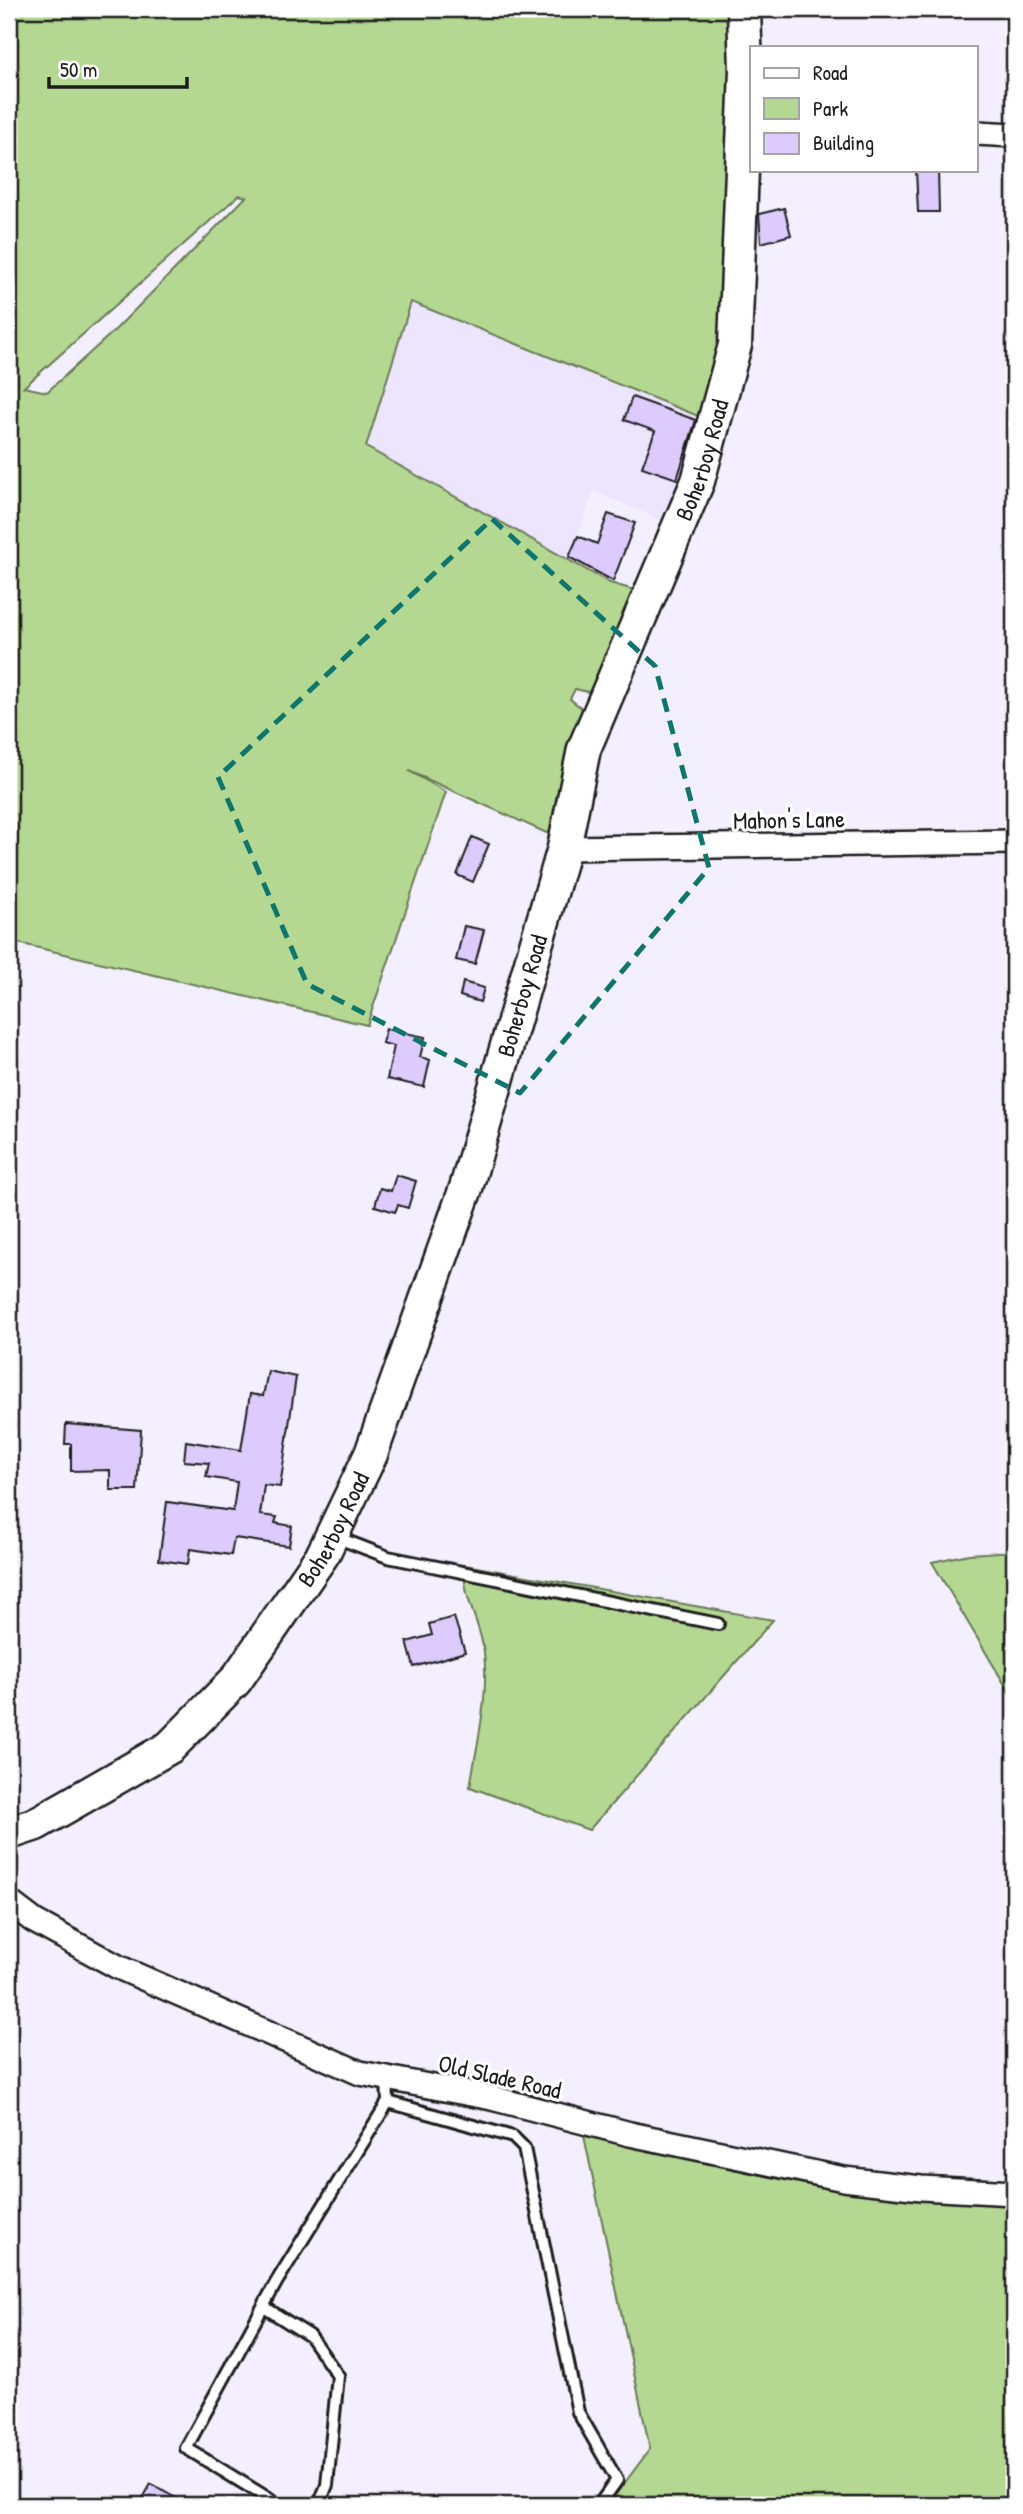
<svg xmlns="http://www.w3.org/2000/svg" width="1023" height="2514" viewBox="0 0 1023 2514" font-family="'Patrick Hand',sans-serif">
  <rect width="100%" height="100%" fill="#f4effe"/>
  <filter id="ink" filterUnits="userSpaceOnUse"><feTurbulence type="fractalNoise" baseFrequency=".0143" numOctaves="2"/><feDisplacementMap in="SourceGraphic" scale="14" xChannelSelector="R" yChannelSelector="G"/><feConvolveMatrix kernelMatrix="1 2 1 2 8 2 1 2 1" color-interpolation-filters="sRGB"/></filter>
  <g filter="url(#ink)">
    <!-- built -->
    <path fill="#ede4fd" d="M411 302 703 418 663 521 594 491 568 560 366 447Z"/>
    <!-- green -->
    <g fill="#b4d791" stroke="#687a56" stroke-width="2" fill-rule="evenodd">
      <path d="M9 9H735L722 339 703 418 411 302 366 447 610 583 634 590 592 693 575 689 570 699 584 710 551 835 409 771 446 792 367 1025 9 941ZM239 195 246 197 114 331 47 392 24 387Z"/>
      <path d="M1014 1551V1700L932 1562 969 1554Z"/>
      <path d="M465 1565 773 1620 589 1830 470 1787C477 1744 489 1697 484 1653 481 1622 461 1597 465 1565Z"/>
      <path d="M584 2136 751 2173 875 2191 1014 2204V2505H608L650 2449Z"/>
    </g>
    <!-- building -->
    <g fill="#dccbfc" stroke="#1c1c1c" stroke-width="2">
      <path d="M916 170H938L939 212H918Z"/>
      <path d="M784 208 791 235 761 243 759 214Z"/>
      <path d="M632 397 696 420 677 479 642 467 655 431 624 420Z"/>
      <path d="M608 514 635 523 613 581 569 557 578 536 597 544Z"/>
      <path d="M472 837 489 844 473 882 457 875Z"/>
      <path d="M464 926 484 930 475 964 456 960Z"/>
      <path d="M463 982 484 988 480 1002 460 996Z"/>
      <path d="M386 1029 425 1037 420 1057 430 1060 424 1087 387 1079 394 1046 382 1043Z"/>
      <path d="M396 1175 416 1181 408 1208 398 1205 395 1212 375 1206 380 1188 391 1191Z"/>
      <path d="M268 1371 296 1377 280 1487 264 1485 260 1515 277 1517 275 1523 292 1526 289 1546 234 1538 231 1555 190 1549 188 1564 159 1560 167 1502 233 1511 237 1482 206 1477 209 1463 184 1461 186 1441 241 1450 250 1394 263 1396Z"/>
      <path d="M66 1424 141 1430 137 1490H110V1470L71 1471V1444H65Z"/>
      <path d="M454 1617 465 1652 414 1667 407 1642 432 1635 429 1624Z"/>
      <path d="M151 2484 188 2505H139Z"/>
    </g>
    <g fill="none" stroke-linecap="round" stroke-linejoin="round">
      <defs>
        <g id="lane">
          <path d="M333 1536 388 1557 718 1624"/>
          <path d="M388 2102 513 2137 524 2148 578 2412 617 2480 599 2505"/>
          <path d="M264 2307 310 2336 338 2376 327 2485 319 2505"/>
          <path d="M279 2505 186 2448 277 2281 388 2102 387 2078"/>
        </g>
        <g id="street">
          <path d="M976 133 1014 135"/>
          <path d="M564 848 1014 842"/>
          <path d="M9 1902 34 1921 118 1967 360 2073 492 2098 630 2134 844 2179 921 2188 1014 2193"/>
        </g>
        <g id="secondary">
          <path id="s1" d="M9 1833 36 1824 170 1747 236 1680 323 1554 371 1454 466 1188 564 848 584 749 698 481 735 345 746 70 744 9"/>
        </g>
      </defs>
      <!-- lane casing -->
      <use href="#lane" stroke="#1c1c1c" stroke-width="16"/>
      <!-- street casing -->
      <use href="#street" stroke="#1c1c1c" stroke-width="28"/>
      <!-- secondary casing -->
      <use href="#secondary" stroke="#1c1c1c" stroke-width="37"/>
      <!-- lane -->
      <use href="#lane" stroke="#fff" stroke-width="10"/>
      <!-- street -->
      <use href="#street" stroke="#fff" stroke-width="23"/>
      <!-- secondary -->
      <use href="#secondary" stroke="#fff" stroke-width="32"/>
    </g>
  </g>
  <!-- marked area -->
  <path fill="none" stroke="#0f766e" stroke-width="5" stroke-dasharray="14 9" stroke-linejoin="round" d="M492 519 655 666 709 868 520 1093 307 984 218 777Z"/>
  <g text-anchor="middle" dominant-baseline="central" stroke-width="6" stroke-linejoin="round" paint-order="stroke">
    <!-- street labels -->
    <g font-size="24" fill="#1c1c1c" stroke="#fff">
      <text stroke="none"><textPath href="#s1" startOffset="1591">Boherboy Road</textPath></text>
      <text transform="translate(789 819) rotate(-1)">Mahon's Lane</text>
      <text stroke="none"><textPath href="#s1" startOffset="1024">Boherboy Road</textPath></text>
      <text stroke="none"><textPath href="#s1" startOffset="457">Boherboy Road</textPath></text>
      <text transform="translate(500 2076) rotate(13)">Old Slade Road</text>
    </g>
  </g>
  <!-- margin -->
  <rect width="1023" height="2514" fill="none" stroke="#fff" stroke-width="35"/>
  <rect x="18" y="18" width="988" height="2479" fill="none" stroke="#1c1c1c" stroke-width="2.5" filter="url(#ink)"/>
  <!-- legend -->
  <rect x="750" y="46" width="228" height="126" fill="#ffffff" stroke="#a4a4a4" stroke-width="2"/>
  <rect x="764" y="68" width="35" height="10" fill="#ffffff" stroke="#a4a4a4" stroke-width="2"/>
  <text x="813" y="80" font-size="21" fill="#1c1c1c">Road</text>
  <rect x="764" y="98" width="35" height="21" fill="#b4d791" stroke="#a4a4a4" stroke-width="2"/>
  <text x="813" y="116" font-size="21" fill="#1c1c1c">Park</text>
  <rect x="764" y="133" width="35" height="21" fill="#dccbfc" stroke="#a4a4a4" stroke-width="2"/>
  <text x="813" y="150" font-size="21" fill="#1c1c1c">Building</text>
  <!-- scale -->
  <path d="M49 77v10h138v-10" fill="none" stroke="#1c1c1c" stroke-width="3.5"/>
  <text x="60" y="77" font-size="21" fill="#1c1c1c" stroke="#ffffff" stroke-width="5" paint-order="stroke">50 m</text>
</svg>
